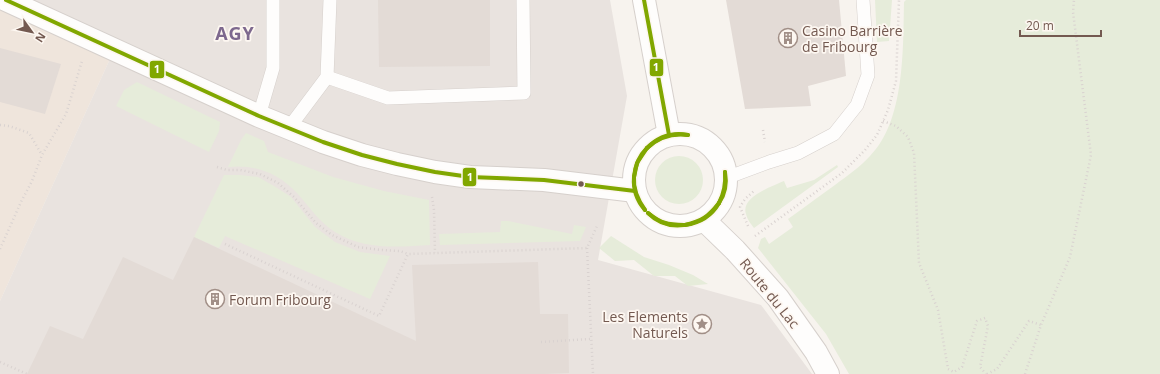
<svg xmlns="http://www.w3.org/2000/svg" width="1160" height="374" viewBox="0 0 1160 374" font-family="'Open Sans',sans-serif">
  <rect width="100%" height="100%" fill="#f7f3ee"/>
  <!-- residential -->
  <path fill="#efe5dc" d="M0 0 114 50 0 301Z"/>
  <!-- industrial -->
  <path fill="#e9e3df" d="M6 0H610L627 96 598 260 761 305 812 374H0V301L114 50Z"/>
  <!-- green -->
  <g fill="#e6ecda">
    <path d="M875 0H892L889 41 877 42Z"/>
    <path d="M906 0H1160V374H849L826 334 758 248 761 239 765 237 769 244 793 227 788 219C804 208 819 196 835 185 847 176 860 167 870 156 905 121 903 48 904 2Z"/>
    <path d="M137 82 220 122 219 131 209 152 116 106 124 90Z"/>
    <path d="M246 133 264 141 268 152 333 177 384 191 429 200 430 245C397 247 364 250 335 232 319 222 309 206 297 193 278 173 255 164 228 167L241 140Z"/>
    <circle cx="679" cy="180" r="24"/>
    <path d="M837 165 838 167 754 228C751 224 747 219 746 214 740 197 773 186 784 181L787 188 814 180Z"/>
    <path d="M224 175H239L258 177 274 186 291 197 315 227 335 242 360 252 390 256 370 299 225 236 219 248 194 237Z"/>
    <path d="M501 221H508L572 234 574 225 586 227 580 241 440 245 439 234 500 232Z"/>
    <path d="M611 236 644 257 669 265 693 275 708 284 688 286 675 276H654L634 260 615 261 599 248Z"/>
  </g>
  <!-- building -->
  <g fill="#e3dbd6">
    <path d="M378 0H490V66L379 67Z"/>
    <path d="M726 0H839L846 76 808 86 811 106 745 109Z"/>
    <path d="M0 48 61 64 45 114 0 102Z"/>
    <path d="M194 237 416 341 412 265 538 262 540 314H568L569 373 544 374H27L50 326 83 339 123 257 173 280Z"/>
  </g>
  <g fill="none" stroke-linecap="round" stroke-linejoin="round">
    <defs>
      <g id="lane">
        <path d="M327 77 388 98 524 93 523 0"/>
        <path d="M259 116 273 68V0"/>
        <path d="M288 129 327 77 330 0"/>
        <path d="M726 178 769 162 798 153 834 134 857 105 868 75 863 0"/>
      </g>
      <g id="street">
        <path d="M6 0 259 116 323 142 362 155 397 164 435 172 470 177 544 180 635 191"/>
        <path d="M644 0 669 135"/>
        <circle cx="680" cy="180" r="46"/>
        <path d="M704 220 735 250 778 298 816 352 828 374"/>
      </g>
    </defs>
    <!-- lane casing -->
    <use href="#lane" stroke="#d6d0cc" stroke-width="14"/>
    <!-- street casing -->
    <use href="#street" stroke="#d6d0cc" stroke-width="24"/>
    <!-- path -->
    <g stroke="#d9d2d0" stroke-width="2.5" stroke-dasharray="1 3" stroke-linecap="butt">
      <path d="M883 121 896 126 908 137 914 153 919 263 938 310 948 369 954 372 962 367 977 321 985 318 988 326 980 367 986 374"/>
      <path d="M0 125 9 126 29 133 42 155"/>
      <path d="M763 130 765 142"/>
      <path d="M217 167 227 170H240L260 174 278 183 294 197 316 223 332 235 358 247 381 250 400 251 408 254"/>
      <path d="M432 197 434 210 435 253"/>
      <path d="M748 226 740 207 745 199 755 190"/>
      <path d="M755 236 842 173 865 150 877 135 888 110 896 81 899 0"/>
      <path d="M225 244 379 316 408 254 587 248 597 226"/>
      <path d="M587 248 593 374"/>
      <path d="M0 249 21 202 32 181 42 155 66 114 82 61"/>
      <path d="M541 342 591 339"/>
      <path d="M0 362 27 374"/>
      <path d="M987 374 997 369 1029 321 1041 325"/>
      <path d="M1025 374 1041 325 1070 257 1091 155 1073 12 1074 0"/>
    </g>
    <!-- lane -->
    <use href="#lane" stroke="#fefdfc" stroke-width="13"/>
    <!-- street -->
    <use href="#street" stroke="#fefdfc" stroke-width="22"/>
    <defs>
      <g id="bus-1">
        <path d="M6 0 259 116 323 142 362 155 397 164 435 172 470 177 544 180 635 191"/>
        <path d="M644 0 669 135"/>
        <path d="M647 148C658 137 672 132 688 135"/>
        <path d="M647 148C659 137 672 133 688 135"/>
        <path d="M634 177C633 189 638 200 645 210"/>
        <path d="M634 177C633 189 637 201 645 210"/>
        <path d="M634 177C635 165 639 156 647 148"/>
        <path d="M634 177 637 163 647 148"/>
        <path d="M719 203C724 193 726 184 725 172"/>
        <path d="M719 203C725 194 727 183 725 172"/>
        <path d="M648 213C661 223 667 225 684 225"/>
        <path d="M648 213C658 223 669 227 684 225"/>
        <path d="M685 225C702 221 708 217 719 203"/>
        <path d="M685 225C700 223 711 217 719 203"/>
      </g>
    </defs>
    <!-- bus-1 casing -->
    <use href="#bus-1" stroke="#fdf7f1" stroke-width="7"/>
    <!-- bus-1 -->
    <use href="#bus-1" stroke="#81a700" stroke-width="4"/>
  </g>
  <!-- icons -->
  <defs>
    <symbol id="building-ring" viewBox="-11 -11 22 22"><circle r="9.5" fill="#fdf7f1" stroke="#a18f87" stroke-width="1.5"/><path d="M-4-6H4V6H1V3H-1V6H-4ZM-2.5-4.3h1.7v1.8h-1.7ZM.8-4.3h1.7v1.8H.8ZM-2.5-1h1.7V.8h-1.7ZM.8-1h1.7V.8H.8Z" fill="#a18f87"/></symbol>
    <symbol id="sight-ring" viewBox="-11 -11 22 22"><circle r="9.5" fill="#fdf7f1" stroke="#a18f87" stroke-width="1.5"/><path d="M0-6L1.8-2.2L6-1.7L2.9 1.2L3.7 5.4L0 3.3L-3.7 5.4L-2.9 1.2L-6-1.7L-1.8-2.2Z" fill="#a18f87"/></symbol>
  </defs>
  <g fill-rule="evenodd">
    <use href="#building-ring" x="777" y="27" width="22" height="22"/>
    <use href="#building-ring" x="204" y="288" width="22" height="22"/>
    <use href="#sight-ring" x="691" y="313" width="22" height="22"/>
  </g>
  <!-- markers -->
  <circle fill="#735950" stroke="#fdf7f1" stroke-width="1.5" cx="581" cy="184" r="3.5"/>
  <g text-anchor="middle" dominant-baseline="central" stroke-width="3.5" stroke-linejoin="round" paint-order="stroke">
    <!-- poi labels -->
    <g font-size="14" fill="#735950" stroke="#fdf7f1" text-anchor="start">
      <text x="802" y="30">Casino Barrière<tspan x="802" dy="16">de Fribourg</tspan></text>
      <text x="229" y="299">Forum Fribourg</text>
      <text x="688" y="316" text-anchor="end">Les Elements<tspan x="688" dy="16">Naturels</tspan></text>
    </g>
    <!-- street labels -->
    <g font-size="14" fill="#735950" stroke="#fdf7f1">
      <text transform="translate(770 293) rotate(51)">Route du Lac</text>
    </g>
    <!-- district labels -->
    <g font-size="18" font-weight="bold" letter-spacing="1" fill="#7d688e" stroke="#fdf7f1">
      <text x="235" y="33">AGY</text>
    </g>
  </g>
  <g stroke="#fdf7f1" stroke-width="1.5">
    <rect x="649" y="58" width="15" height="19" rx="4" fill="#81a700"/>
    <rect x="149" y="60" width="16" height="19" rx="4" fill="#81a700"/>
    <rect x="462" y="167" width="15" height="20" rx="4" fill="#81a700"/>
  </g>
  <g font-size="11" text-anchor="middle" font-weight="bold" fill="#fff">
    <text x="656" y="71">1</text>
    <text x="157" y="73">1</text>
    <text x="470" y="181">1</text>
  </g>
  <!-- north arrow -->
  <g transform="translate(32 32) rotate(123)" stroke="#fdf7f1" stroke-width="3" paint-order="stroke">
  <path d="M0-3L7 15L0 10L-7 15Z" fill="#735950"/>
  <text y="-6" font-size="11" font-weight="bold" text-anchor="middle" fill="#735950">N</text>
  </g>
  <!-- scale -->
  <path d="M1020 30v6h81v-6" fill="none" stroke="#735950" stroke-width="2"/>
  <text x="1026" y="30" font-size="12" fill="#735950" stroke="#fdf7f1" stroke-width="3" paint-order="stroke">20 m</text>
</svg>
